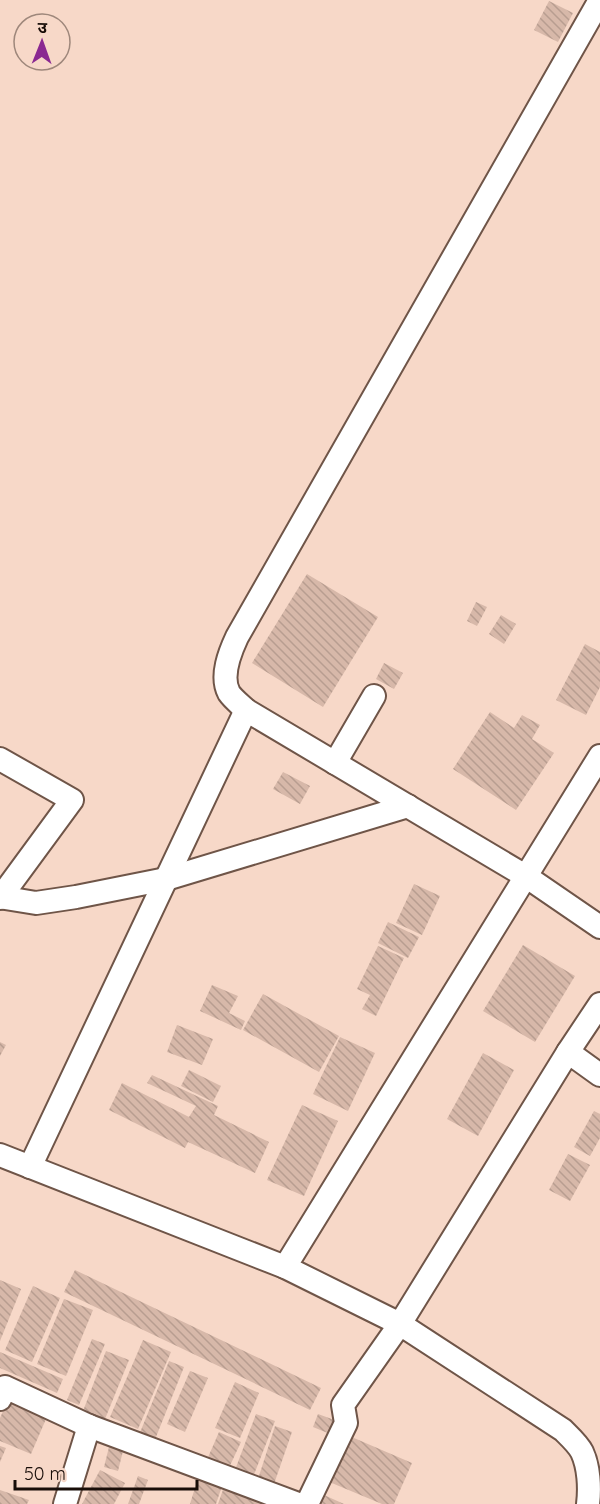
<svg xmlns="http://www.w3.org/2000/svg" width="600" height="1504" viewBox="0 0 600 1504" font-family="Quicksand,'Noto Sans Devanagari',sans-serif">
  <defs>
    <pattern id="building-back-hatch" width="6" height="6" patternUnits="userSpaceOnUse" patternTransform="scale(1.5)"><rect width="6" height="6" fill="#d7b8a9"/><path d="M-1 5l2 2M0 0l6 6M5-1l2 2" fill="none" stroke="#b89d90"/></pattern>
  </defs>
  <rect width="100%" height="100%" fill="#f7d8c8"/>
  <!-- building -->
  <g fill="url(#building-back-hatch)">
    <path d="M549 1 573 13 558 42 534 30Z"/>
    <path d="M307 574 378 617 323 707 252 663Z"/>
    <path d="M476 602 487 607 477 626 467 621Z"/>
    <path d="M501 615 516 624 504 644 489 634Z"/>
    <path d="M585 644 600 652V687L586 715 556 700Z"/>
    <path d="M384 663 403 673 394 689 376 679Z"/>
    <path d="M490 712 514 728 522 715 540 725 532 739 554 753 516 810 453 769Z"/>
    <path d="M283 772 310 786 300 804 273 789Z"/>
    <path d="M414 884 440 896 422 935 396 923Z"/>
    <path d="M388 922 419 937 408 958 378 943Z"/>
    <path d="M523 945 575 976 535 1042 483 1011Z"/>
    <path d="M378 946 404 958 376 1016 362 1009 370 995 357 989Z"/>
    <path d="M212 985 238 996 229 1013 245 1021 241 1030 200 1011Z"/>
    <path d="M263 994 339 1036 319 1072 243 1030Z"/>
    <path d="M177 1025 213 1039 202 1065 167 1052Z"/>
    <path d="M340 1037 375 1053 348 1111 313 1094Z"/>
    <path d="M0 1042 6 1045 0 1056Z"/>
    <path d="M483 1053 514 1070 478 1136 447 1119Z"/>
    <path d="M189 1070 221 1086 213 1102 181 1086Z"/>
    <path d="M152 1075 218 1106 214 1115 269 1142 255 1173 188 1142 185 1148 109 1110 122 1083 189 1117 196 1106 147 1083Z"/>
    <path d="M302 1105 338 1121 304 1196 267 1180Z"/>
    <path d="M594 1111 600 1114V1138L590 1156 574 1147Z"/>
    <path d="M568 1154 590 1165 570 1201 549 1190Z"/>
    <path d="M75 1270 321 1388 310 1410 64 1292Z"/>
    <path d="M0 1280 21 1289 0 1341Z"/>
    <path d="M33 1286 60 1298 32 1362 5 1350Z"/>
    <path d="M64 1299 93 1310 66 1376 37 1364Z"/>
    <path d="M92 1339 105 1344 79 1405 67 1400Z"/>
    <path d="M143 1340 171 1352 138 1429 110 1417Z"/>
    <path d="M106 1351 129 1360 105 1419 83 1411Z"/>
    <path d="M0 1352 63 1379 57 1393 0 1368Z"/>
    <path d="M169 1361 184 1367 154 1442 139 1435Z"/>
    <path d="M190 1371 208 1378 185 1432 167 1424Z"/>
    <path d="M235 1382 259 1393 240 1438 215 1428Z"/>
    <path d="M7 1402 46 1419 31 1454 0 1441V1418Z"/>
    <path d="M256 1414 275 1421 253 1477 235 1470Z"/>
    <path d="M318 1414 340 1422 335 1436 313 1427Z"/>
    <path d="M275 1426 292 1432 274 1484 258 1479Z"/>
    <path d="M219 1432 241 1442 227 1472 206 1462Z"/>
    <path d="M347 1435 412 1463 394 1504H382L327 1481Z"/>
    <path d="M0 1446 6 1448 0 1462Z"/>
    <path d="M109 1447 123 1451 118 1471 104 1467Z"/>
    <path d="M100 1470 125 1483 114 1504H82Z"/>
    <path d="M138 1476 148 1480 139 1504H128Z"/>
    <path d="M198 1478 222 1486 216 1504H190Z"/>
    <path d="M225 1484 270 1504H218Z"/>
    <path d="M0 1490 29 1500 27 1504H0Z"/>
    <path d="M324 1495 344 1504H320Z"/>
  </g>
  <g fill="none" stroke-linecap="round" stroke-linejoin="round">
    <defs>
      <g id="minor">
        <path d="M600 0 237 637C230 652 220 676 229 693 233 699 241 705 246 710L527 877 600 927"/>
        <path d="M0 759 72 800 0 898"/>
        <path d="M335 763 374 696"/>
        <path d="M0 897 36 903 76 897 166 879 408 806"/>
        <path d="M600 1004 568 1052 600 1075"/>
        <path d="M568 1052 400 1324 285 1267 600 756"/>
        <path d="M0 1155 285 1267"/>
        <path d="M30 1167 246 710"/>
        <path d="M0 1399 5 1387 89 1426 298 1504"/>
        <path d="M65 1504 89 1426"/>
        <path d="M307 1504 346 1423 343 1405 400 1324 563 1430C569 1436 578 1444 582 1452 589 1467 590 1488 588 1504"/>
      </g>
    </defs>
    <!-- minor casing -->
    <use href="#minor" stroke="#6f5548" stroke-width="26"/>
    <!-- minor -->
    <use href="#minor" stroke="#fff" stroke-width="22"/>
  </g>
  <!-- north arrow -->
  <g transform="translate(42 42) rotate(1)"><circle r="28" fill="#f7d8c8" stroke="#9e877b" stroke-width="1.5"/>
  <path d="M0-4.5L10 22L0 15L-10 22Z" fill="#8a2891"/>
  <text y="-9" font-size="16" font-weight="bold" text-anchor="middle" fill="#180d08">उ</text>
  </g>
  <!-- scale -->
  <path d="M15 1480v9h182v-9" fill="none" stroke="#180d08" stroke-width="3"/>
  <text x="24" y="1480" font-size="18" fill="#180d08" stroke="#f7d8c8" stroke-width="4.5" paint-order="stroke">50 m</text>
</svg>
